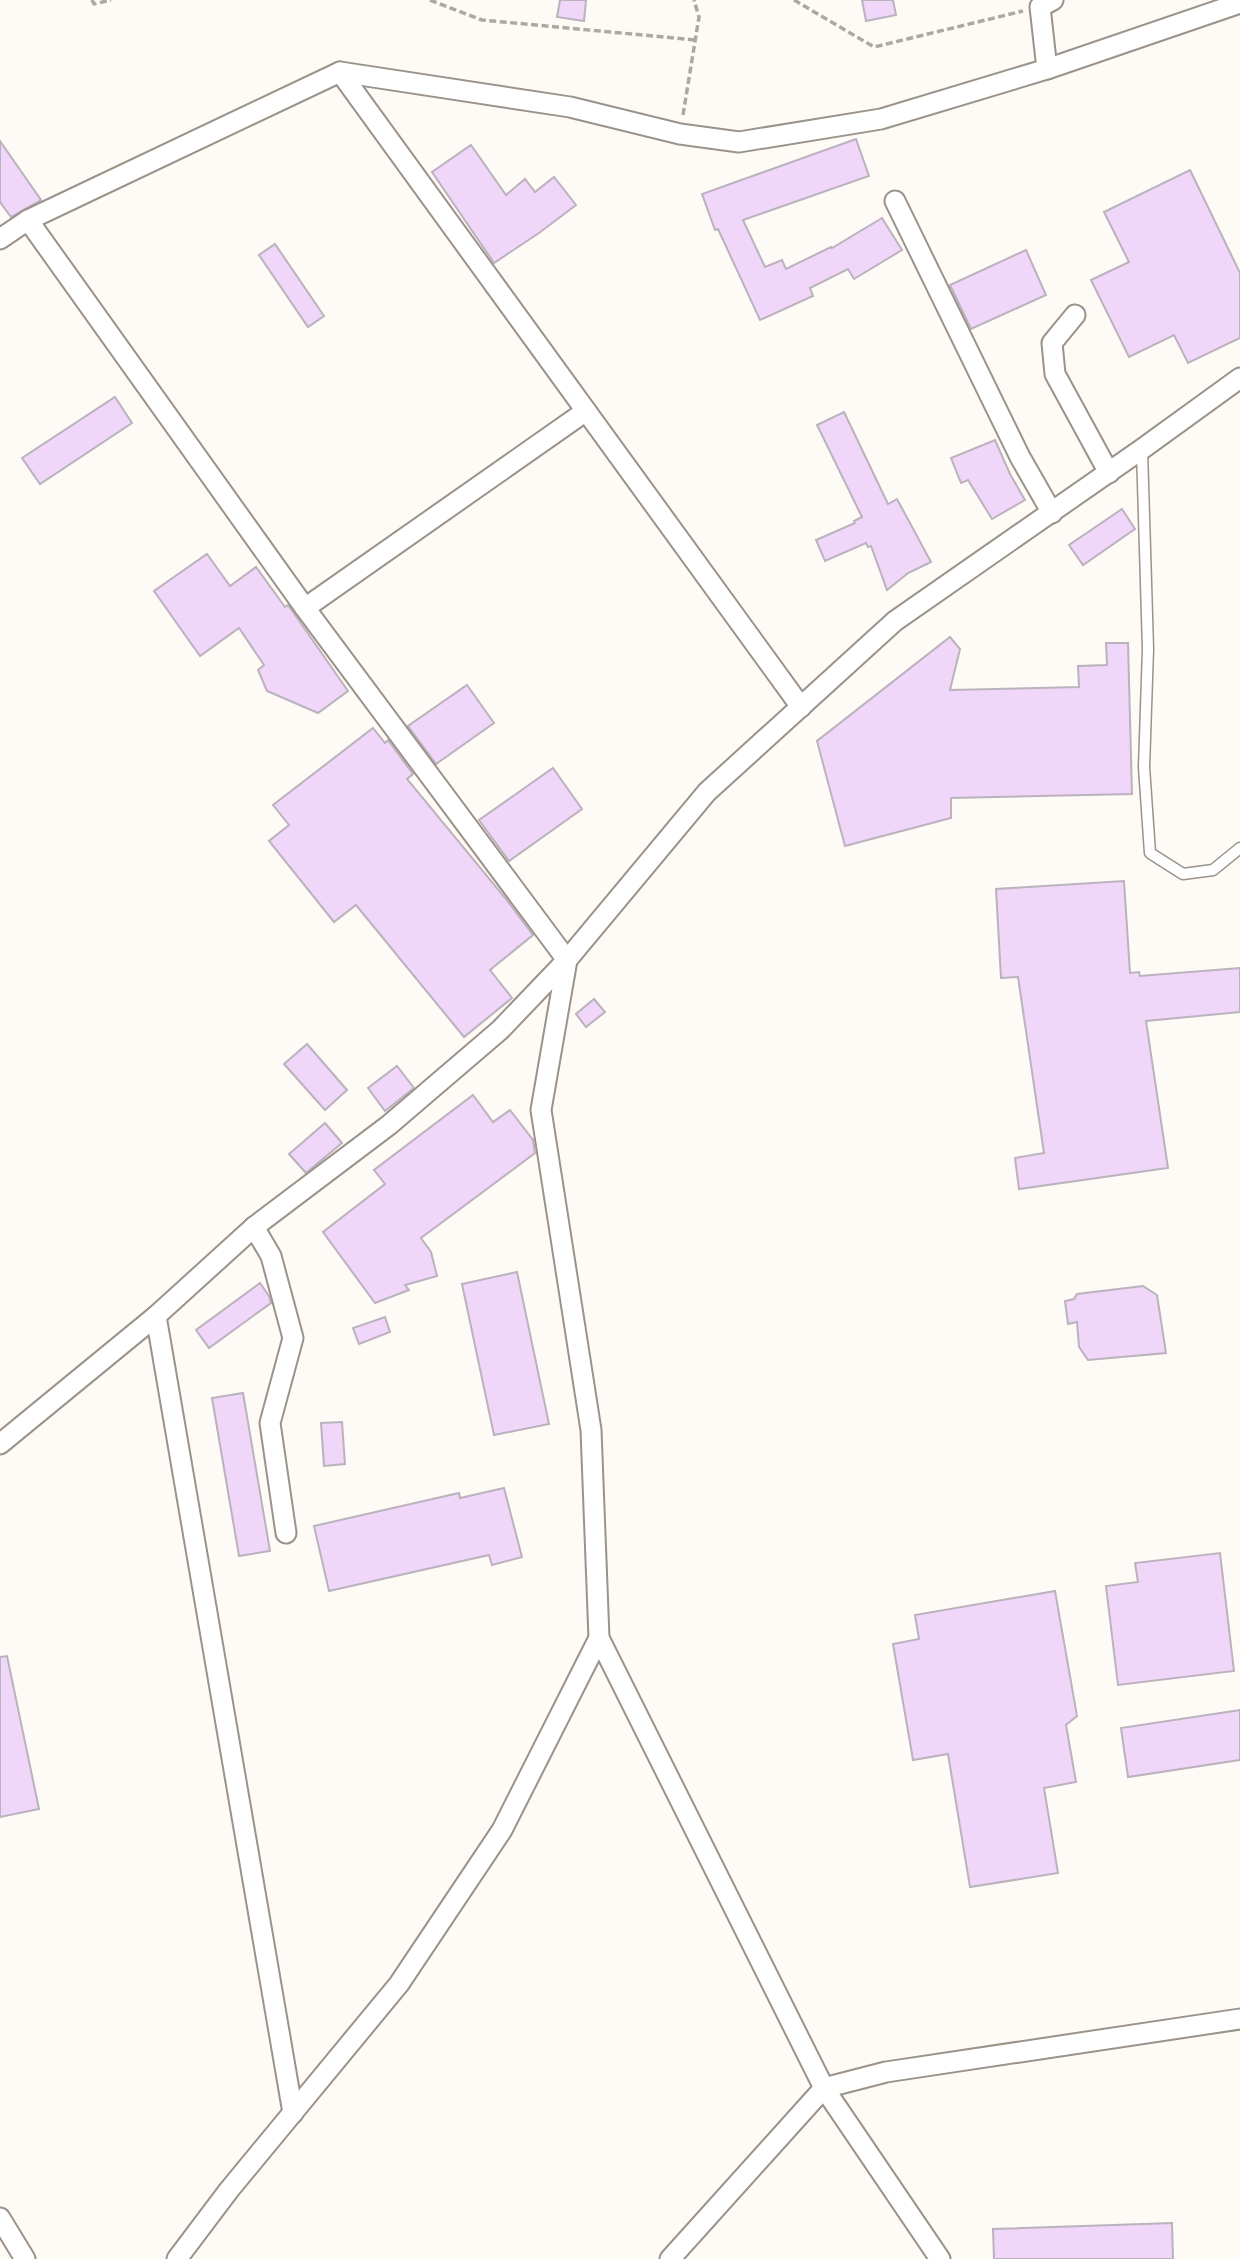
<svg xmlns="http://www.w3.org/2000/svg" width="1240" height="2259" viewBox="0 0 1240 2259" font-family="Karla,sans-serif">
  <rect width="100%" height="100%" fill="#fefaf6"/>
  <!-- building -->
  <g fill="#f0d6f9" stroke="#bab2bc" stroke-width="2">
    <path d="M560 0H586L584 21 557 17Z"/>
    <path d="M862 0H893L896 15 866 21Z"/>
    <path d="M856 139 869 176 743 220 765 267 782 260 786 269 831 247 832 248 882 218 902 250 854 279 848 269 810 288 813 296 760 320 718 229 715 230 702 194Z"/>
    <path d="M0 141 41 200 11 217 0 202Z"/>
    <path d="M471 145 506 195 525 179 535 192 554 177 576 205 539 233 494 263 432 172Z"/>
    <path d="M1190 170 1240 273V338L1188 363 1174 335 1129 357 1091 280 1129 262 1104 212Z"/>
    <path d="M275 244 324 316 308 327 259 255Z"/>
    <path d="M1026 250 1046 295 971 329 950 285Z"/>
    <path d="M115 397 132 423 40 484 22 458Z"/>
    <path d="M844 412 888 504 897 499 931 562 908 573 887 590 871 546 868 547 866 543 825 561 816 540 855 523 854 521 862 517 817 425Z"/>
    <path d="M995 440 1010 474 1025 500 992 519 968 480 961 483 951 458Z"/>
    <path d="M1122 509 1135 529 1083 565 1069 545Z"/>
    <path d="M207 554 230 586 256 567 285 607 288 605 348 691 318 713 267 691 258 670 264 665 239 628 200 656 154 591Z"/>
    <path d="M950 637 960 649 950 690 1079 687 1078 666 1107 665 1106 643H1128L1132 794 951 798V818L845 846 817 741Z"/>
    <path d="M467 685 494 723 436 764 408 726Z"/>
    <path d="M373 728 385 743 388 740 413 774 407 779 506 899 533 935 490 970 512 998 464 1037 356 905 334 922 269 841 289 825 273 805Z"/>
    <path d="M553 768 582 809 509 861 479 820Z"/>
    <path d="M1124 881 1130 973 1139 972 1140 976 1240 968V1012L1146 1021 1168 1168 1019 1189 1015 1158 1044 1153 1018 977 1001 978 996 889Z"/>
    <path d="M594 999 605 1012 586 1027 576 1014Z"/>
    <path d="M307 1044 347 1090 325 1110 284 1064Z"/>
    <path d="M397 1066 414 1088 385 1111 368 1088Z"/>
    <path d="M473 1095 493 1122 510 1110 533 1140 535 1153 421 1238 431 1252 437 1276 405 1285 409 1290 375 1303 323 1232 385 1184 374 1170Z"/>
    <path d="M325 1123 342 1143 306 1173 289 1154Z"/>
    <path d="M517 1272 549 1424 494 1435 462 1284Z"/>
    <path d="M260 1283 269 1296 271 1303 209 1348 196 1330Z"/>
    <path d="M1143 1286 1157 1295 1166 1353 1088 1360 1079 1347 1077 1322 1068 1324 1065 1301 1074 1299 1077 1294Z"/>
    <path d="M385 1317 390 1332 359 1344 353 1328Z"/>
    <path d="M243 1393 270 1551 239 1556 212 1398Z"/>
    <path d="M342 1422 345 1464 324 1466 321 1423Z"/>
    <path d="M504 1488 522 1557 492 1565 489 1555 329 1591 314 1526 459 1493 460 1498Z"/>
    <path d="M1220 1553 1234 1671 1118 1685 1106 1586 1138 1582 1135 1563Z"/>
    <path d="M1055 1591 1077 1716 1066 1725 1076 1782 1044 1788 1058 1873 970 1887 948 1754 913 1760 893 1644 919 1639 915 1615Z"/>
    <path d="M7 1656 39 1809 0 1817V1657Z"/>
    <path d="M1240 1710V1760L1128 1777 1121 1728Z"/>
    <path d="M1172 2223 1173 2259H994L993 2229Z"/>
  </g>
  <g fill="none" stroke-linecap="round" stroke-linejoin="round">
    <defs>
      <path id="service" d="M1142 450 1148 649 1144 767 1150 853 1183 874 1213 870 1240 848"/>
      <g id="minor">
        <path d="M1047 69 1040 7 1053 0"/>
        <path d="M340 72 801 707"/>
        <path d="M895 201 1020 457 1052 513"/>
        <path d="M28 220 305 608 567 960 541 1110 591 1430 599 1638 502 1830 399 1984 229 2190 177 2259"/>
        <path d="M0 239 28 220 340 72 570 107 680 134 739 142 881 119 1047 69 1240 3"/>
        <path d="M1075 315 1052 343 1055 374 1109 473"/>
        <path d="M305 608 586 411"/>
        <path d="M254 1227 271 1256 293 1338 270 1423 286 1533"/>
        <path d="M156 1316 293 2113"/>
        <path d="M0 1444 156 1316 254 1227 389 1125 500 1030 567 960 707 792 895 621 1142 449 1240 378"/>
        <path d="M599 1638 824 2088 940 2259"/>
        <path d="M0 2218 25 2259"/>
        <path d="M670 2259 824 2088 886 2072 1240 2019"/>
      </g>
    </defs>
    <!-- service casing -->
    <use href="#service" stroke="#9b938a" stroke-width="13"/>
    <!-- minor casing -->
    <use href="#minor" stroke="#9b938a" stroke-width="23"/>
    <!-- path -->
    <g stroke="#aca8a4" stroke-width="3.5" stroke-dasharray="7 3.5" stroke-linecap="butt">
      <path d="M92 0 94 4 111 0"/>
      <path d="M430 0 482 20 696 40"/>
      <path d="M794 0 874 47 1023 11"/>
      <path d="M683 115 699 17 694 0"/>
    </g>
    <!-- service -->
    <use href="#service" stroke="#fff" stroke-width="10"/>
    <!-- minor -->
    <use href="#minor" stroke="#fff" stroke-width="19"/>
  </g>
</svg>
